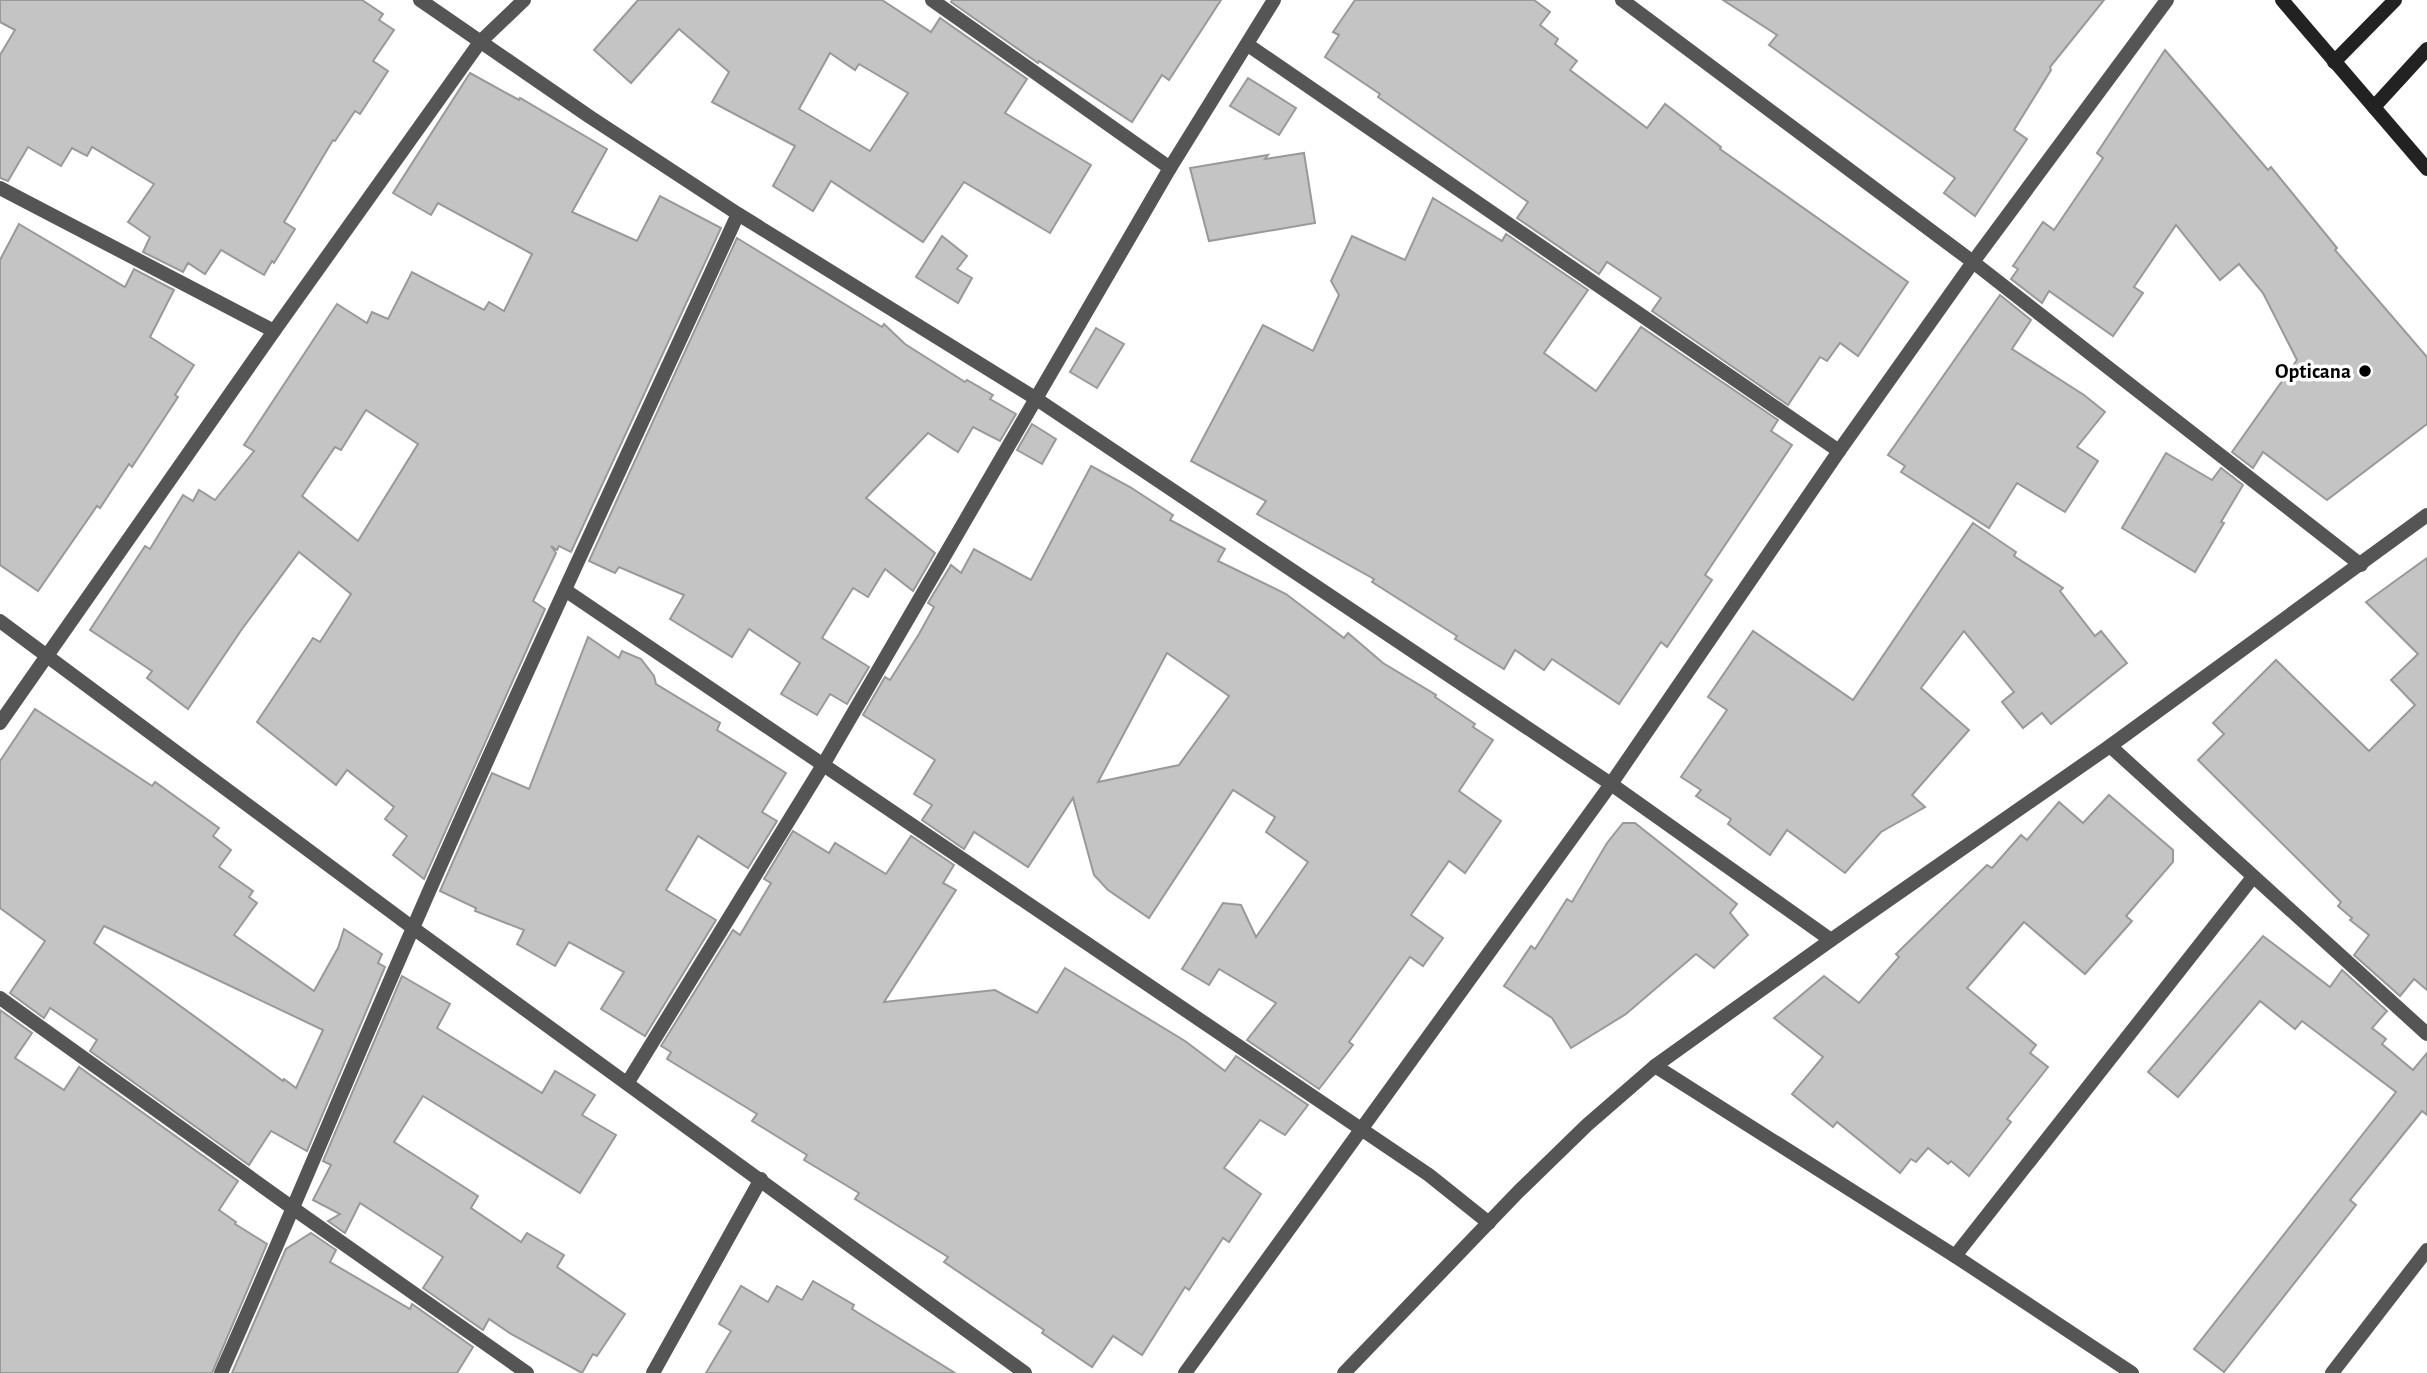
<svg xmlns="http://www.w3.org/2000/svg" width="2427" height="1373" viewBox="0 0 2427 1373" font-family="'Alegreya Sans',sans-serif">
  <rect width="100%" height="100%" fill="#fff"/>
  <!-- building -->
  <g fill="#c4c4c4" stroke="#999" stroke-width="2" fill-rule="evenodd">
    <path d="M0 0H362L383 14 379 20 394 30 373 61 388 71 360 114 355 111 335 141 333 140 284 222 295 229 274 263 272 261 264 275 221 250 205 274 188 263 183 272 143 252 150 237 128 222 154 184 92 147 87 156 72 148 61 166 28 147 8 181 0 178V55L15 30 0 22Z"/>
    <path d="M638 0H882L931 32 940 18 1027 79 1005 113 1091 165 1050 233 964 182 923 242 831 181 813 211 773 186 795 146 712 102 729 72 679 29 631 83 594 50ZM830 53 855 70 859 64 908 93 870 151 799 109Z"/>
    <path d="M952 0H1221L1169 80 1162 75 1132 122 1039 61 1038 63 951 2Z"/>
    <path d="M1355 0H1534L1550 12 1540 25 1558 39 1555 44 1577 61 1570 70 1647 128 1665 104 1721 147 1720 149 1908 282 1858 356 1840 343 1827 361 1820 357 1788 405 1652 311 1661 298 1607 262 1599 274 1517 218 1528 202 1378 97 1380 94 1325 57 1339 35 1333 32Z"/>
    <path d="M1723 0H2104L2050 67 2051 70 2014 130 2027 139 1975 216 1944 193 1955 178 1769 45 1777 35Z"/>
    <path d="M2165 50 2268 170 2271 167 2337 248 2335 250 2427 357V424L2327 500 2263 452 2253 468 2232 452 2297 360 2263 293 2239 264 2220 280 2176 225 2134 287 2143 293 2113 336 2049 291 2042 303 2011 279 2018 269 2013 266 2043 222 2054 230 2103 158 2097 153Z"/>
    <path d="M470 73 519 100 520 98 607 149 572 212 637 241 660 196 721 228 571 552 559 546 557 550 551 546 556 553 533 601 545 609 424 879 393 855 407 836 385 819 394 807 347 770 336 785 257 722 313 638 320 642 351 594 299 552 242 629 188 709 147 678 152 671 90 630 145 546 150 549 183 495 193 501 199 490 215 500 254 451 244 445 337 304 367 323 372 312 388 319 412 272 484 310 489 302 504 311 532 254 438 203 431 215 393 193ZM366 410 418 444 358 541 302 496 335 447 341 450Z"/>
    <path d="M1248 78 1296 108 1279 135 1230 106Z"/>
    <path d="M1304 153 1315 223 1209 241 1190 168 1268 155 1265 159Z"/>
    <path d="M1433 198 1502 241 1506 234 1588 290 1544 353 1596 391 1641 327 1778 420 1771 431 1792 445 1705 575 1712 580 1667 647 1661 642 1619 704 1552 659 1544 670 1515 650 1504 669 1455 639 1457 636 1372 582 1374 579 1257 514 1266 501 1191 461 1263 325 1313 351 1339 295 1331 281 1352 236 1405 260Z"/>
    <path d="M19 224 125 287 134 269 174 290 150 337 194 365 175 395 178 397 132 467 129 464 100 508 97 506 38 591 0 565V260Z"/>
    <path d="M942 236 967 256 957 269 972 278 958 303 916 277Z"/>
    <path d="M737 238 882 327 884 324 905 344 965 382 967 380 993 395 990 399 1016 414 1000 441 973 427 958 452 928 433 866 498 935 553 913 591 885 569 868 597 853 588 822 638 869 667 847 704 830 694 817 715 781 694 800 663 749 629 732 657 670 619 684 595 619 567 615 573 589 561Z"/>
    <path d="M2000 295 2031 320 2012 349 2084 395 2105 412 2077 447 2098 461 2065 512 2017 483 1989 528 1901 472 1905 466 1888 455Z"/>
    <path d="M1096 328 1124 344 1097 388 1070 372Z"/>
    <path d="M1032 424 1056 439 1042 464 1017 450Z"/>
    <path d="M2166 453 2212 480 2221 468 2243 485 2221 522 2224 523 2195 572 2122 528Z"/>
    <path d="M1091 466 1130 487 1173 515 1170 520 1225 549 1218 561 1286 594 1344 638 1348 633 1383 663 1436 695 1435 697 1475 724 1473 727 1493 740 1459 791 1501 821 1465 873 1449 861 1411 915 1443 938 1423 966 1410 957 1349 1042 1353 1045 1319 1089 1247 1040 1276 1003 1219 969 1209 985 1182 969 1223 903 1241 905 1256 937 1308 862 1266 832 1275 817 1233 790 1149 918 1108 890 1094 875 1073 798 1028 867 974 832 964 849 922 820 932 805 914 794 935 760 863 715 885 677 890 680 919 634 934 607 928 603 951 565 961 573 974 549 1031 580ZM1167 653 1229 696 1179 765 1098 782Z"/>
    <path d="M1973 523 2016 552 2014 556 2063 588 2060 591 2095 636 2101 631 2127 663 2051 724 2042 713 2023 728 2002 702 2014 692 1964 631 1921 688 1969 730 1912 795 1925 807 1881 832 1845 873 1787 830 1770 855 1728 824 1731 819 1696 796 1701 790 1681 777 1727 710 1708 697 1753 631 1853 700Z"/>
    <path d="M2427 558V990L2414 979 2400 996 2354 955 2369 935 2350 920 2352 918 2338 906 2341 902 2198 760 2224 734 2213 723 2276 660 2369 751 2415 705 2391 680 2418 654 2366 602Z"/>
    <path d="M588 637 619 658 622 651 641 659 654 676 656 684 720 723 717 730 786 773 762 812 777 821 748 868 698 836 666 890 716 920 645 1036 601 1009 624 972 569 942 555 966 517 944 524 930 475 911 476 908 440 891 492 773 529 789Z"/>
    <path d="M35 709 152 786 155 782 219 828 213 836 231 850 219 867 253 891 249 897 257 903 234 935 314 991 338 948 344 929 382 954 378 963 385 967 307 1151 271 1131 249 1165 90 1051 97 1040 50 1008 44 1018 10 993 45 941 0 908V761ZM104 926 323 1030 296 1088 284 1079 283 1081 94 943Z"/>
    <path d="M2109 795 2173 850V862L2126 916 2132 921 2085 974 2024 922 1967 988 2036 1045 2030 1053 2048 1067 2007 1119 2011 1122 1969 1176 1951 1161 1948 1164 1928 1148 1916 1162 1911 1159 1900 1173 1837 1122 1833 1127 1792 1094 1823 1057 1774 1018 1824 976 1859 1003 1899 957 1896 954 1987 865 1992 868 2021 835 2027 840 2059 802 2083 823Z"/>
    <path d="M1623 823H1635L1737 904 1730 913 1748 935 1714 968 1696 954 1626 1014 1571 1048 1552 1018 1504 986 1531 946 1535 949 1567 899 1572 902 1607 843Z"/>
    <path d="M793 831 829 853 835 843 886 874 911 836 954 865 943 883 956 890 884 1002 995 990 1037 1013 1065 968 1185 1041 1225 1071 1236 1056 1308 1105 1285 1135 1260 1120 1224 1168 1261 1194 1229 1242 1223 1238 1189 1290 1185 1287 1142 1355 1113 1336 1092 1367 1042 1333 1044 1330 944 1262 948 1257 855 1199 859 1193 804 1160 807 1155 752 1121 757 1114 667 1059 671 1052 661 1046 733 930 740 935 771 883 764 879Z"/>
    <path d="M2263 936 2330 987 2342 970 2387 1011 2372 1028 2386 1039 2382 1044 2413 1070 2427 1053V1115L2422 1111 2350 1200 2356 1205 2224 1372 2194 1349 2396 1092 2302 1021 2295 1029 2260 1001 2178 1097 2148 1072Z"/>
    <path d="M402 976 450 1004 437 1028 542 1093 555 1071 595 1095 582 1115 616 1135 580 1193 423 1096 394 1142 478 1196 471 1208 521 1242 527 1233 564 1255 557 1267 625 1314 597 1356 593 1354 582 1373 511 1334 489 1319 483 1330 423 1288 443 1257 360 1203 345 1233 328 1221 340 1214 313 1200 331 1165 323 1161Z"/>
    <path d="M0 1010 32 1033 15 1058 64 1090 79 1067 238 1181 219 1210 236 1222 235 1224 267 1244 212 1373H0Z"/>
    <path d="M311 1233 336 1250 330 1262 410 1309 412 1304 473 1347 457 1373H232L286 1249Z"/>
    <path d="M813 1281 854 1305 852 1309 955 1373H706L731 1331 719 1324 741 1286 768 1302 777 1286 802 1300Z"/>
  </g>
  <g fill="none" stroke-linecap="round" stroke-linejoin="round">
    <!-- minor -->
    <g stroke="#555" stroke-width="14">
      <path d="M420 0 590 117 738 214 1035 398 1611 784 1831 940"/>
      <path d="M932 0 1170 168"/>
      <path d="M1622 0 1973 262 2361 565"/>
      <path d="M1248 45 1839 451"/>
      <path d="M0 188 274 331"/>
      <path d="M565 590 1429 1175 1489 1223"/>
      <path d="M0 621 413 928 1025 1373"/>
      <path d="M0 723 274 331 480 42 524 0"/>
      <path d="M2110 746 2427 1034"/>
      <path d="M0 998 294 1209 527 1373"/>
      <path d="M1655 1066 1955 1256 2132 1373"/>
      <path d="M628 1082 823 765 1170 168 1274 0"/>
      <path d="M1955 1256 2253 877"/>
      <path d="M221 1373C287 1225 348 1076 413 928 517 689 629 452 738 214"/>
      <path d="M653 1373 761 1179"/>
      <path d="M1185 1373 1611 784 1839 451 1973 262 2167 0"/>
      <path d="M1344 1373 1519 1191 1587 1125 1655 1066 1831 940 2110 746 2427 515"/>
      <path d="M2332 1373 2427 1250"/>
    </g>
    <!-- secondary -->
    <g stroke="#222" stroke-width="14">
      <path d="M2282 0 2427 169"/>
      <path d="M2334 62 2395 0"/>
      <path d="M2374 107 2427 49"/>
    </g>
  </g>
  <!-- markers -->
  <circle fill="#000" stroke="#fff" stroke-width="2.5" cx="2365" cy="371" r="7"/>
  <g text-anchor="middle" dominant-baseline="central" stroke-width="7" stroke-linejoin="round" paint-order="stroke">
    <!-- poi labels -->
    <g font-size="21" font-weight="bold" fill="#000" stroke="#fff" text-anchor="end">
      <text x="2351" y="371">Opticana</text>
    </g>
  </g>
</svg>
